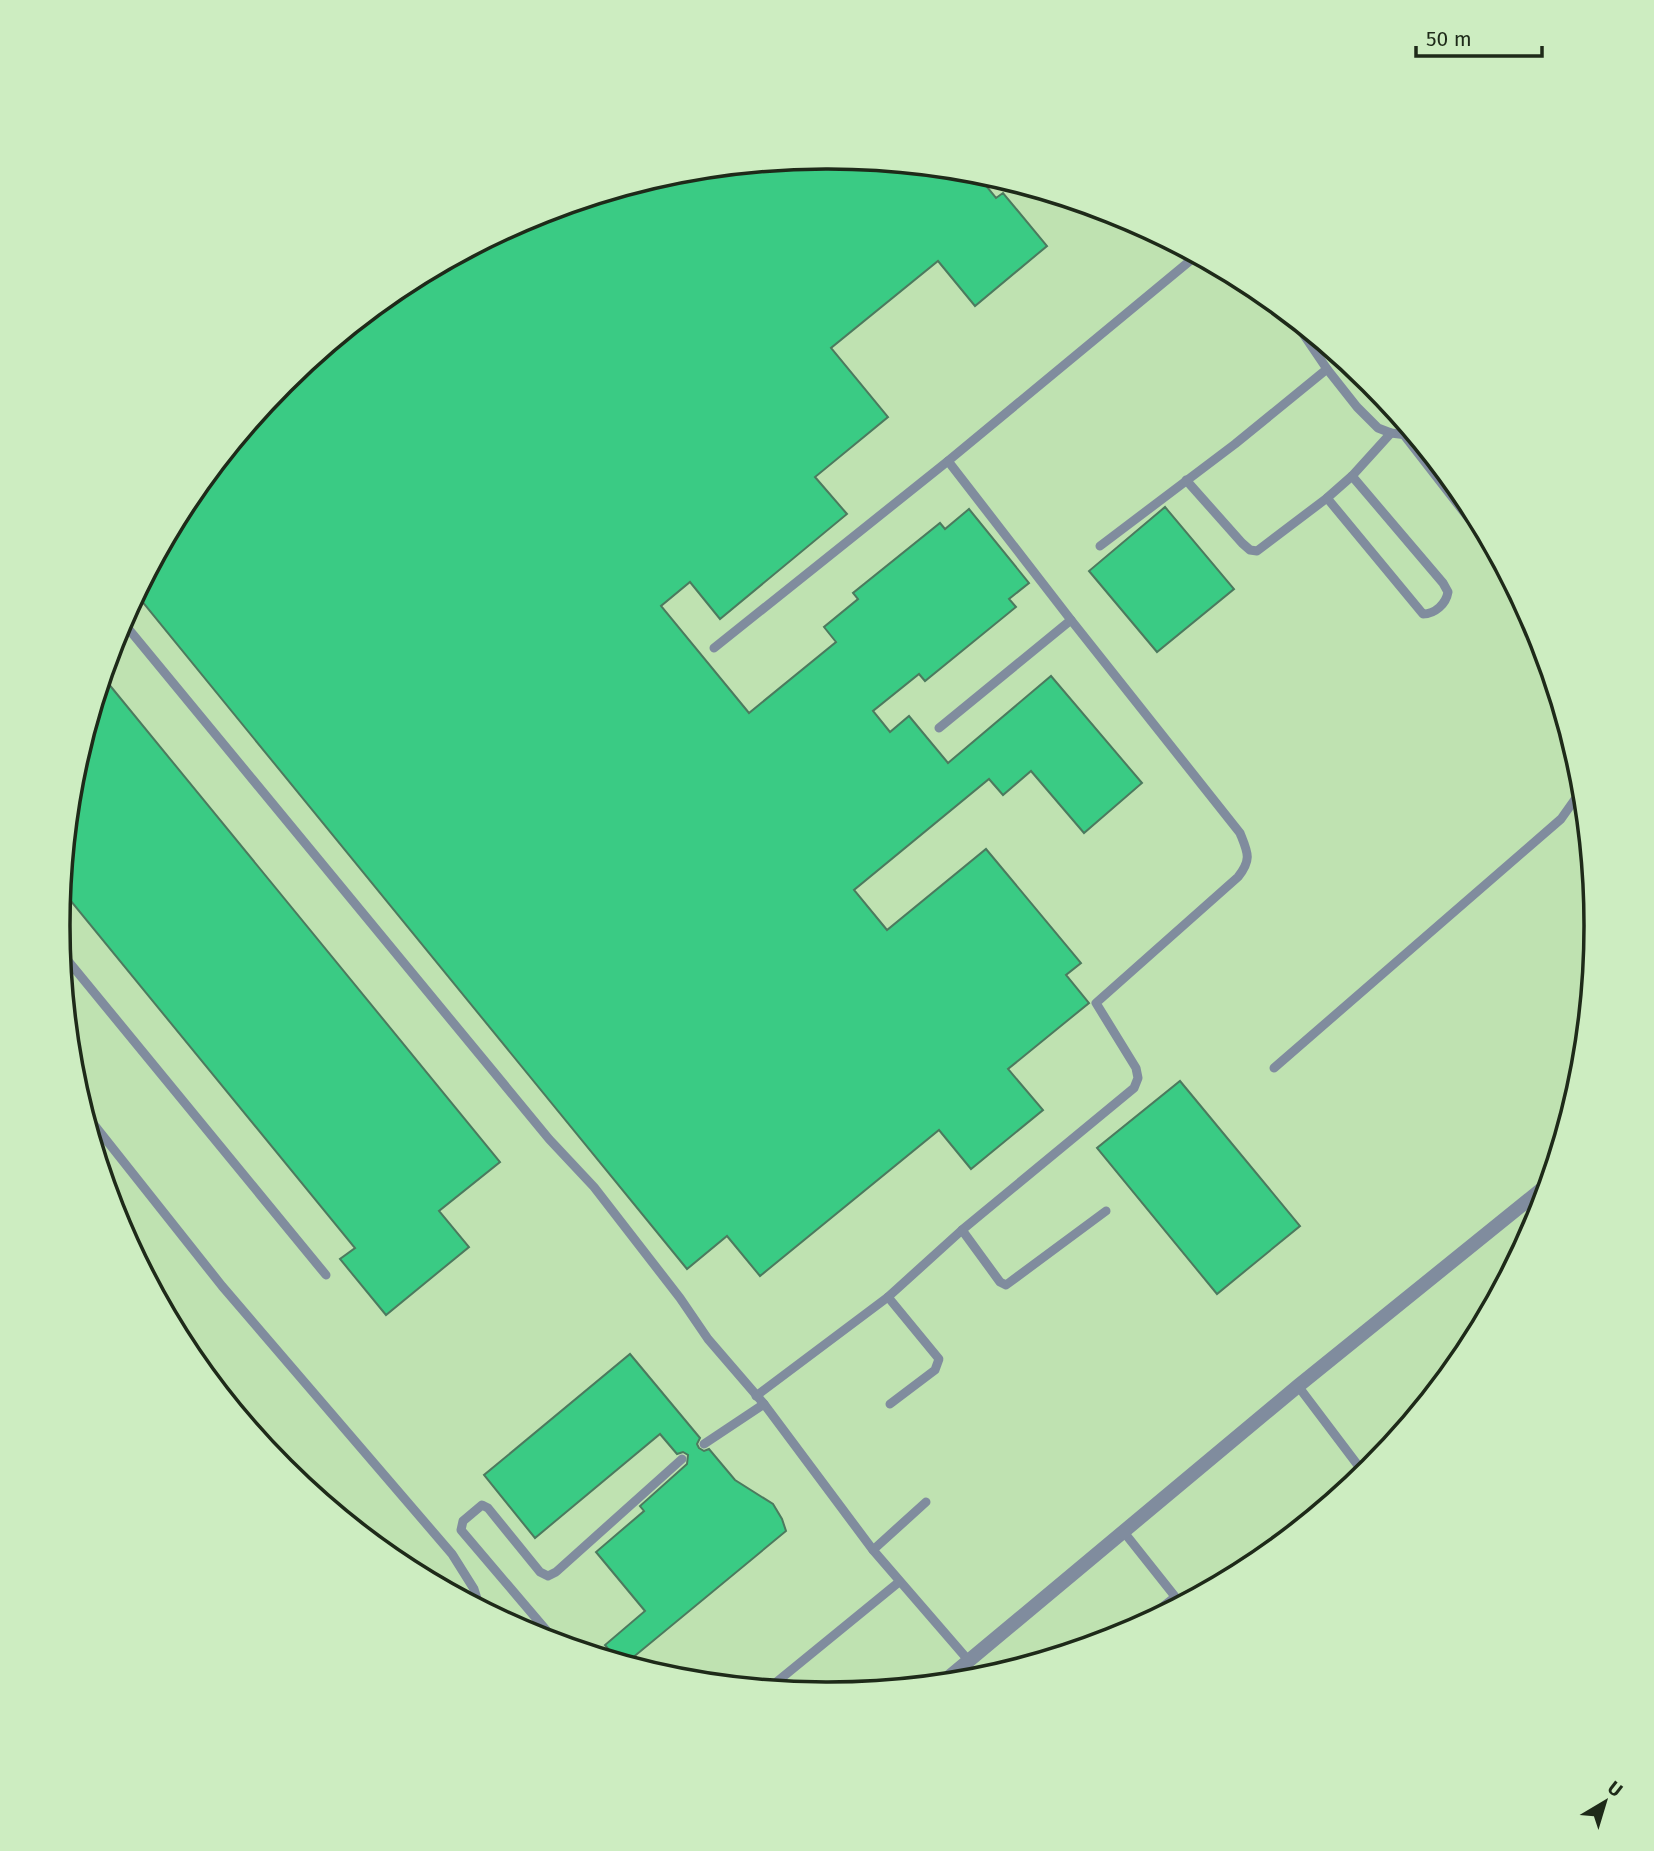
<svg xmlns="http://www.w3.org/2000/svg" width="1654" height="1851" viewBox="0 0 1654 1851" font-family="'Fira Sans',sans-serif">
  <rect width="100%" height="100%" fill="#cdedc1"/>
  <!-- built -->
  <circle fill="#bfe2b1" cx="827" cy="925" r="767"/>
  <!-- building -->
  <g fill="#3acb84" stroke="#4c7a5e" stroke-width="2">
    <path d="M827 156 974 171 996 198 1003 193 1047 246 975 306 938 261 831 348 888 417 815 477 847 514 720 619 690 582 661 606 749 713 836 642 824 627 858 599 853 593 940 523 945 529 969 509 1029 583 1009 599 1016 607 925 681 919 674 873 711 890 732 909 716 948 763 1051 676 1142 783 1084 833 1031 771 1003 795 989 779 854 890 887 930 986 849 1081 963 1066 975 1089 1003 1008 1069 1043 1110 971 1169 939 1130 760 1276 727 1236 687 1269 136 594 188 498 283 381 400 286 533 215 677 171Z"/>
    <path d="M1165 507 1234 589 1157 652 1089 571Z"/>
    <path d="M103 677 500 1162 439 1211 469 1247 386 1315 340 1259 355 1248 61 889 73 775Z"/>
    <path d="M1180 1081 1300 1226 1217 1294 1097 1148Z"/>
    <path d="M630 1354 700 1438 697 1444 699 1448 704 1451 709 1449 735 1480 773 1504 782 1519 786 1531 625 1664 620 1663 605 1645 645 1611 596 1552 644 1511 640 1506 687 1464 688 1455 683 1452 677 1454 660 1434 535 1538 484 1475Z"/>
  </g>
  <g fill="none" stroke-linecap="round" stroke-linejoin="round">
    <!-- service -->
    <g stroke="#808c9e" stroke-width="9">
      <path d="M1291 316 1327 369 1357 407 1378 428 1391 433 1415 436"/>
      <path d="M1404 435 1498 556"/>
      <path d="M1186 480 1242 543 1250 550 1257 551 1327 498 1352 476 1391 433"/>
      <path d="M1327 498 1423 614C1435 614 1446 604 1448 592L1443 583 1352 476"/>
      <path d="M1100 546 1235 444 1327 369"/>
      <path d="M122 621 549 1139 594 1187 680 1298 708 1339 764 1404 873 1550 969 1661"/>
      <path d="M714 648 948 461 1197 255"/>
      <path d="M939 728 1071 620"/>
      <path d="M60 951 326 1275"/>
      <path d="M1274 1068 1561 819 1583 788"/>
      <path d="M84 1112 222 1286 452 1554 474 1589 480 1608"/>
      <path d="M962 1230 1000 1282 1006 1285 1106 1211"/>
      <path d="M888 1297 939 1359 935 1370 890 1404"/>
      <path d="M1298 1386 1363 1472"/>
      <path d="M756 1396 888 1297 962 1230 1134 1088 1138 1078 1136 1068 1096 1003 1238 877C1252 859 1248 853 1240 833L1071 620 948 461"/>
      <path d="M704 1444 764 1404"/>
      <path d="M1123 1531 1181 1604"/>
      <path d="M873 1550 926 1502"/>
      <path d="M1248 1563 1380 1458"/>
      <path d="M1136 1628 1175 1597"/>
      <path d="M558 1644 461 1530 463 1521 482 1505 488 1508 540 1572 548 1576 556 1572 682 1459"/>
      <path d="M768 1689 899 1582"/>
    </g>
    <!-- minor -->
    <path stroke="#808c9e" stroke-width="14" d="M942 1683 1298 1386 1548 1184"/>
  </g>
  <!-- crop -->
  <path d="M0 0H1654V1851H0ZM826 169H828A756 756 0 0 1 1584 925V926A756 756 0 0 1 828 1682H826A756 756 0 0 1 70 926V925A756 756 0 0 1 826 169Z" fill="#cdedc1" fill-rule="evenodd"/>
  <path fill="none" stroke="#1e2a19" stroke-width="3.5" d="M826 169H828A756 756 0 0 1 1584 925V926A756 756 0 0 1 828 1682H826A756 756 0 0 1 70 926V925A756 756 0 0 1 826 169Z"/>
  <!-- north arrow -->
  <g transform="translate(1605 1802) rotate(38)" stroke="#cdedc1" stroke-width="5" paint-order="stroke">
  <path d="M0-5L12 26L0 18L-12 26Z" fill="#1e2a19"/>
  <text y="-10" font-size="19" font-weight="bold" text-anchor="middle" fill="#1e2a19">U</text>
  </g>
  <!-- scale -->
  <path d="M1416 46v10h126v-10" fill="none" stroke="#1e2a19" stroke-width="3.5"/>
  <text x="1426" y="46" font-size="21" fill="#1e2a19" stroke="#cdedc1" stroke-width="5" paint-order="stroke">50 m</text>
</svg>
